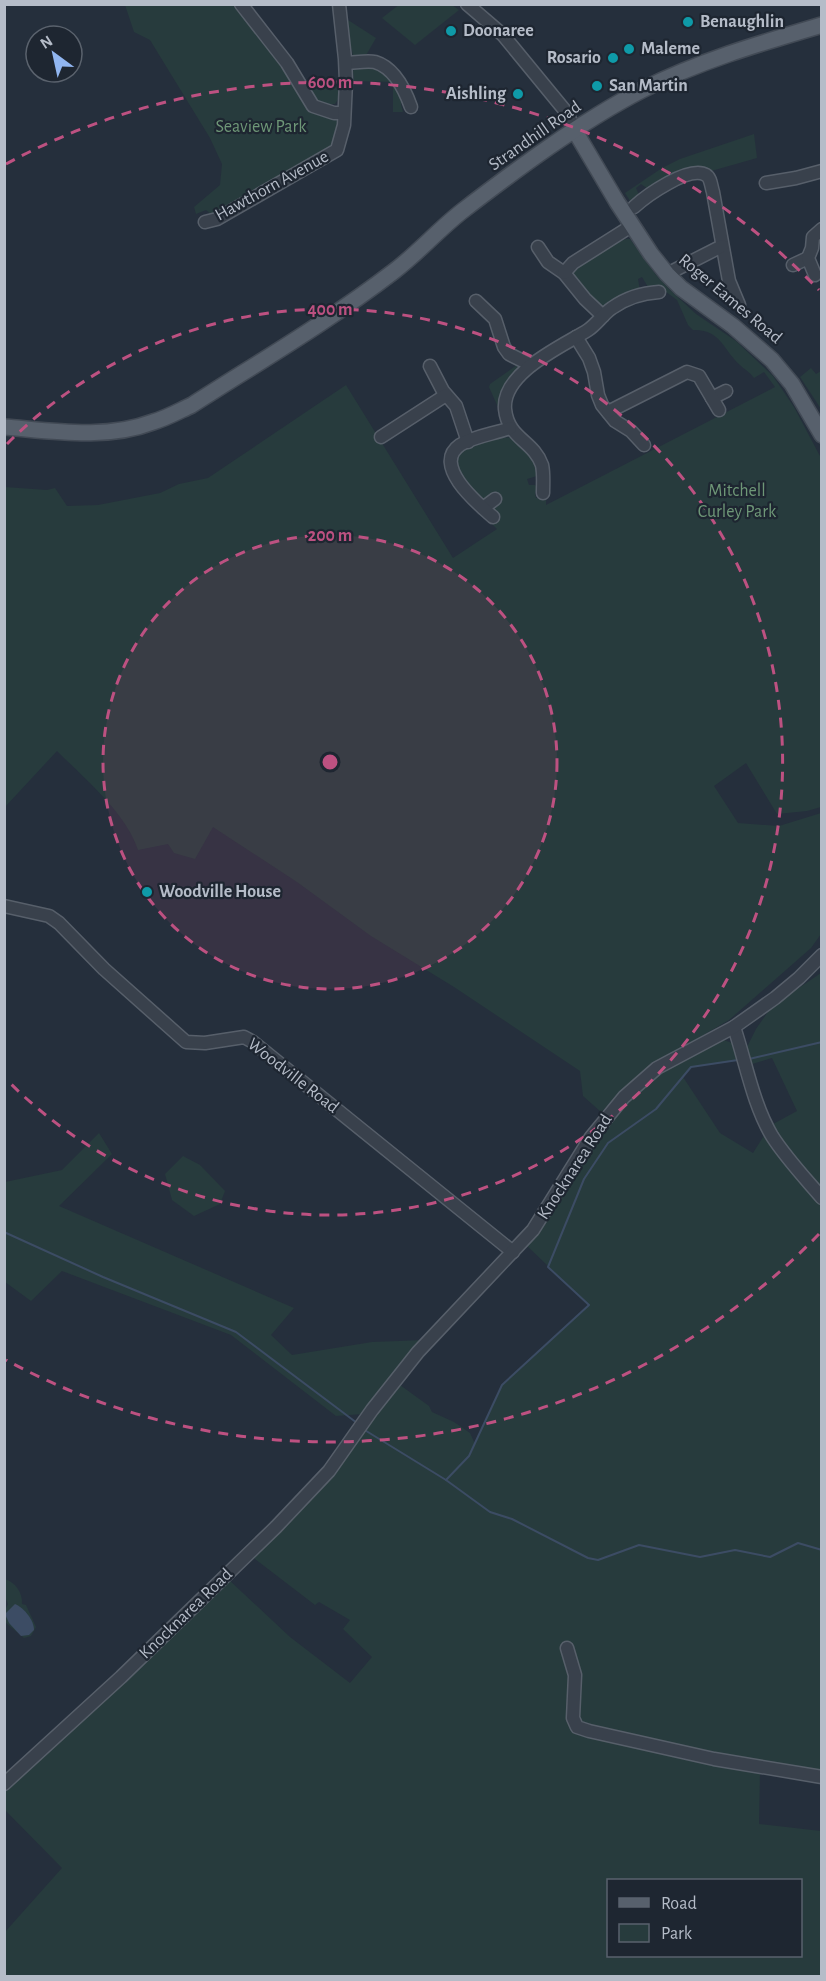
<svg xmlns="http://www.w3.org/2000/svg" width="826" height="1981" viewBox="0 0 826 1981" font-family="'Alegreya Sans',sans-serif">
  <rect width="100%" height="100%" fill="#252f3c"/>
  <!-- green -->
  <g fill="#273b3d" fill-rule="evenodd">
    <path d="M400 4 452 5 459 10 415 45 382 18Z"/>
    <path d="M125 5H233L271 48 311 112 338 119C342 138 332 147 317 156L220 210 212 215 206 210 196 214 194 207 220 185 222 164 210 138 150 40 134 32Z"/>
    <path d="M348 20 376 38 365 57 353 55 350 43Z"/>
    <path d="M357 66C383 66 392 74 403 97L401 104 403 112H393V82L354 81 353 71Z"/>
    <path d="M339 86V98L335 104H326L317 101 310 88Z"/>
    <path d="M754 134 757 158 648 189 641 184 636 188 639 195 632 204 625 193 662 168 680 159Z"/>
    <path d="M626 239H630L656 275 669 289 696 314 736 341 773 376 794 407 821 458V807L807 811 777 814 746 763 714 786 738 823 779 826 821 813V934L811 948 729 1020 645 1069 601 1112 583 1096 580 1071 454 987 371 936 297 882 213 827 195 859 174 853 168 844 138 850C126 813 85 779 57 751L5 807V487L47 490 55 488 67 506 98 505 160 493 179 484 208 478 346 385 453 558 497 529 491 523 497 515 485 500 481 501 460 476 456 460C463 444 497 435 514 438L539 464 537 476 527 479 529 485H535L538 488 535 493 536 498 546 497V505L775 387 764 372 754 378C749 371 745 370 740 365 723 350 721 329 693 330L688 325 677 300 658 286 648 287 642 277 638 279 640 290 603 307C591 300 574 284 572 270L616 240 618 242Z"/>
    <path d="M517 365 518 369 500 397 501 414 489 387 490 384Z"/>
    <path d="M811 368 816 374 821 371V409L800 377Z"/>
    <path d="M821 973V1188L787 1150 773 1124 797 1111 772 1058 752 1064 746 1049 756 1029 772 1006Z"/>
    <path d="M724 1040 732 1043 739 1060 691 1067 683 1077 720 1133 753 1153 765 1134 794 1176 821 1206V1772L770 1764 655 1740 760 1771 759 1824 821 1831V1976H5V1932L62 1868 5 1810 4 1790 228 1579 290 1637 350 1683 372 1657 343 1629 350 1620 319 1602 315 1605 251 1556 372 1421 400 1385 429 1406 432 1412 454 1422 470 1433 475 1444 502 1385 589 1305 526 1245 544 1224 587 1150 620 1106 660 1071 716 1041ZM608 1880H800V1956H608Z"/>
    <path d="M99 1133 112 1154 59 1206 294 1308 271 1335 292 1355 372 1342 425 1340 363 1414 336 1416 231 1335 62 1271 31 1301 5 1282V1182L62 1170Z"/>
    <path d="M183 1156 200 1165 225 1191 220 1204 194 1216 172 1200 165 1174Z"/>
    <path d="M5 1579C15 1582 23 1593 22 1604L26 1605 36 1627 31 1636 24 1638 5 1622V1610L8 1604 5 1597Z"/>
  </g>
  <!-- water -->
  <path fill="#3c4c64" d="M15 1604C24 1608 34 1620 34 1630L29 1635 21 1636 9 1623 5 1614Z"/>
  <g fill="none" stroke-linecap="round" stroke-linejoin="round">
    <!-- stream -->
    <g stroke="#3c4c64" stroke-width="2">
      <path d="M749 1059 822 1042"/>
      <path d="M4 1232 103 1277 236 1332 357 1423"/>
      <path d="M363 1429 446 1480 490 1512 512 1519 588 1558 598 1560 639 1545 700 1557 735 1550 770 1557 798 1543 822 1550"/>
      <path d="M446 1480 469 1456 502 1385 589 1305 548 1267 584 1179 608 1143 656 1109 691 1067 738 1060"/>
    </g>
    <defs>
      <g id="minor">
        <path d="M241 4 287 63 313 106 334 113H343"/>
        <path d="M467 4 503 35 567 113 575 131"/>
        <path d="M346 63C354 63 367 60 375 62 395 68 405 90 411 107"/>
        <path d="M766 183 796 178 822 171"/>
        <path d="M634 207C646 196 689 165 706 175 711 178 711 186 713 192L729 281 739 305"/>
        <path d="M205 222 217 219 337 150 344 125 346 82 345 59 339 4"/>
        <path d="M538 247 548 262 564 273 585 299 603 316"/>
        <path d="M793 265 808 258"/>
        <path d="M564 273 573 263 633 225"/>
        <path d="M667 274 722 246"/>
        <path d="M815 275 808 258 812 248 813 237 822 229"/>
        <path d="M476 301 495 319 504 347 509 354 531 365"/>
        <path d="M576 337 589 358 594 372 598 395 602 405 615 421 631 431 644 445"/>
        <path d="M430 366 443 391 456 406 468 442"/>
        <path d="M712 398 726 391"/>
        <path d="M608 412 687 372 699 376 719 410"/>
        <path d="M381 437 446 395"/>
        <path d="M543 493C543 484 544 474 542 465 533 440 508 439 505 409 502 372 563 346 588 330 597 324 603 314 612 308 626 298 642 293 659 292"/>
        <path d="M483 508 495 499"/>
        <path d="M493 517C478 504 431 465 460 445 474 436 494 434 510 428"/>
        <path d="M4 906 49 916 59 923 104 969 186 1042 205 1043 244 1037 253 1042 513 1252"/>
        <path d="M734 1027C746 1063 753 1104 772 1136 786 1158 805 1178 822 1198"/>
        <path d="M567 1648 575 1675 573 1718 577 1727 589 1731 714 1759 822 1777"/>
        <path d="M4 1784 121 1677 276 1527 329 1471 372 1410 418 1352 533 1230 591 1137 624 1097 657 1068 734 1027 775 998 799 978 822 955"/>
      </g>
      <g id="major">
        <path d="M575 131 617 202 651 254 667 274 681 288 733 326 772 360 792 384 822 435"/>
        <path d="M4 427C53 431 106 440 153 422 167 418 179 411 192 405 259 362 329 321 393 272 417 254 437 231 461 212 517 169 580 122 642 90 699 61 761 43 822 25"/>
      </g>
    </defs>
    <!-- minor casing -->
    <use href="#minor" stroke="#575f6a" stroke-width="15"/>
    <!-- major casing -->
    <use href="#major" stroke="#424a55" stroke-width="18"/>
    <!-- minor -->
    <use href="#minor" stroke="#39414c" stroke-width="12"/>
    <!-- major -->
    <use href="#major" stroke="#57606c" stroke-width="15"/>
  </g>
  <!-- distance rings -->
  <circle cx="330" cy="762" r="227" fill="#bd5181" fill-opacity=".12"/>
  <g fill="none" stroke="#bd5181" stroke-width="3" stroke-dasharray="10 8">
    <circle cx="330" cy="762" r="227"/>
    <path d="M7 444A453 453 0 1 1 7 1080"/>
    <path d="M819 1234A680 680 0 0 1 6 1360M6 164A680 680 0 0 1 819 290"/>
  </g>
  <!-- markers -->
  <g fill="#0f9aa8" stroke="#1e2631" stroke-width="2">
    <circle cx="688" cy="22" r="6"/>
    <circle cx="451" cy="31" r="6"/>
    <circle cx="629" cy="49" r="6"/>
    <circle cx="613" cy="58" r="6"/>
    <circle cx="597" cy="86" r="6"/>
    <circle cx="518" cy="94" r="6"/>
    <circle cx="147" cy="892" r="6"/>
  </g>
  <g text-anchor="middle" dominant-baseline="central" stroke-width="4.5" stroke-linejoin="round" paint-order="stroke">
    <!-- poi labels -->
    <g font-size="18" font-weight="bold" fill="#b5bcc8" stroke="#1e2631" text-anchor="start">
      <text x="700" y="22">Benaughlin</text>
      <text x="463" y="31">Doonaree</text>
      <text x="641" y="49">Maleme</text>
      <text x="601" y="58" text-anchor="end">Rosario</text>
      <text x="609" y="86">San Martin</text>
      <text x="506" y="94" text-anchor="end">Aishling</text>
      <text x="159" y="892">Woodville House</text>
    </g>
    <!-- park labels -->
    <g font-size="18" fill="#6e9777" stroke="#1e2631">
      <text x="261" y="127">Seaview Park</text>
      <text x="737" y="491">Mitchell<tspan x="737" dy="21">Curley Park</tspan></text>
    </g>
    <!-- street labels -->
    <g font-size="18" fill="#b5bcc8" stroke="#1e2631">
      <text transform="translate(535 136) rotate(-35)">Strandhill Road</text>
      <text transform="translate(272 186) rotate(-29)">Hawthorn Avenue</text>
      <text transform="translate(730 299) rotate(40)">Roger Eames Road</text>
      <text transform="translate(293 1076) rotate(38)">Woodville Road</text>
      <text transform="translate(575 1167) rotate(-57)">Knocknarea Road</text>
      <text transform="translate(186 1614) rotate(-44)">Knocknarea Road</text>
    </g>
  </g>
  <circle cx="330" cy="762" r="9" fill="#bd5181" stroke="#1e2631" stroke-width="3"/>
  <g font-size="18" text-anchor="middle" font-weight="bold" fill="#bd5181" stroke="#1e2631" stroke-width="4.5" stroke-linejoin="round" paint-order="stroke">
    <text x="330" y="88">600 m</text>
    <text x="330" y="315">400 m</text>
    <text x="330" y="541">200 m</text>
  </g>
  <!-- border -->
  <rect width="826" height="1981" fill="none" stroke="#b5bcc8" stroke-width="12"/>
  <!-- legend -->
  <rect x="607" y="1879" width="195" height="78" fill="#1e2631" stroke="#5a626d" stroke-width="1.5"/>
  <rect x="619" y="1898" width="30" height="9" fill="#57606c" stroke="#5a626d" stroke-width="1.5"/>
  <text x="661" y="1909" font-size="18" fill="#b5bcc8">Road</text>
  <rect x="619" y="1924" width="30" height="18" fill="#273b3d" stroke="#5a626d" stroke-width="1.5"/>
  <text x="661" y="1939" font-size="18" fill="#b5bcc8">Park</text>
  <!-- north arrow -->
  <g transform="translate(54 54) rotate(327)"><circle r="28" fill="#1e2631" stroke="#5a626d" stroke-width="1.5"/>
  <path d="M0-4.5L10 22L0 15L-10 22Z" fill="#91b6f1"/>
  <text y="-9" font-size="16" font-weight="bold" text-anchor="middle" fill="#b5bcc8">N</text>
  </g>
</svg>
